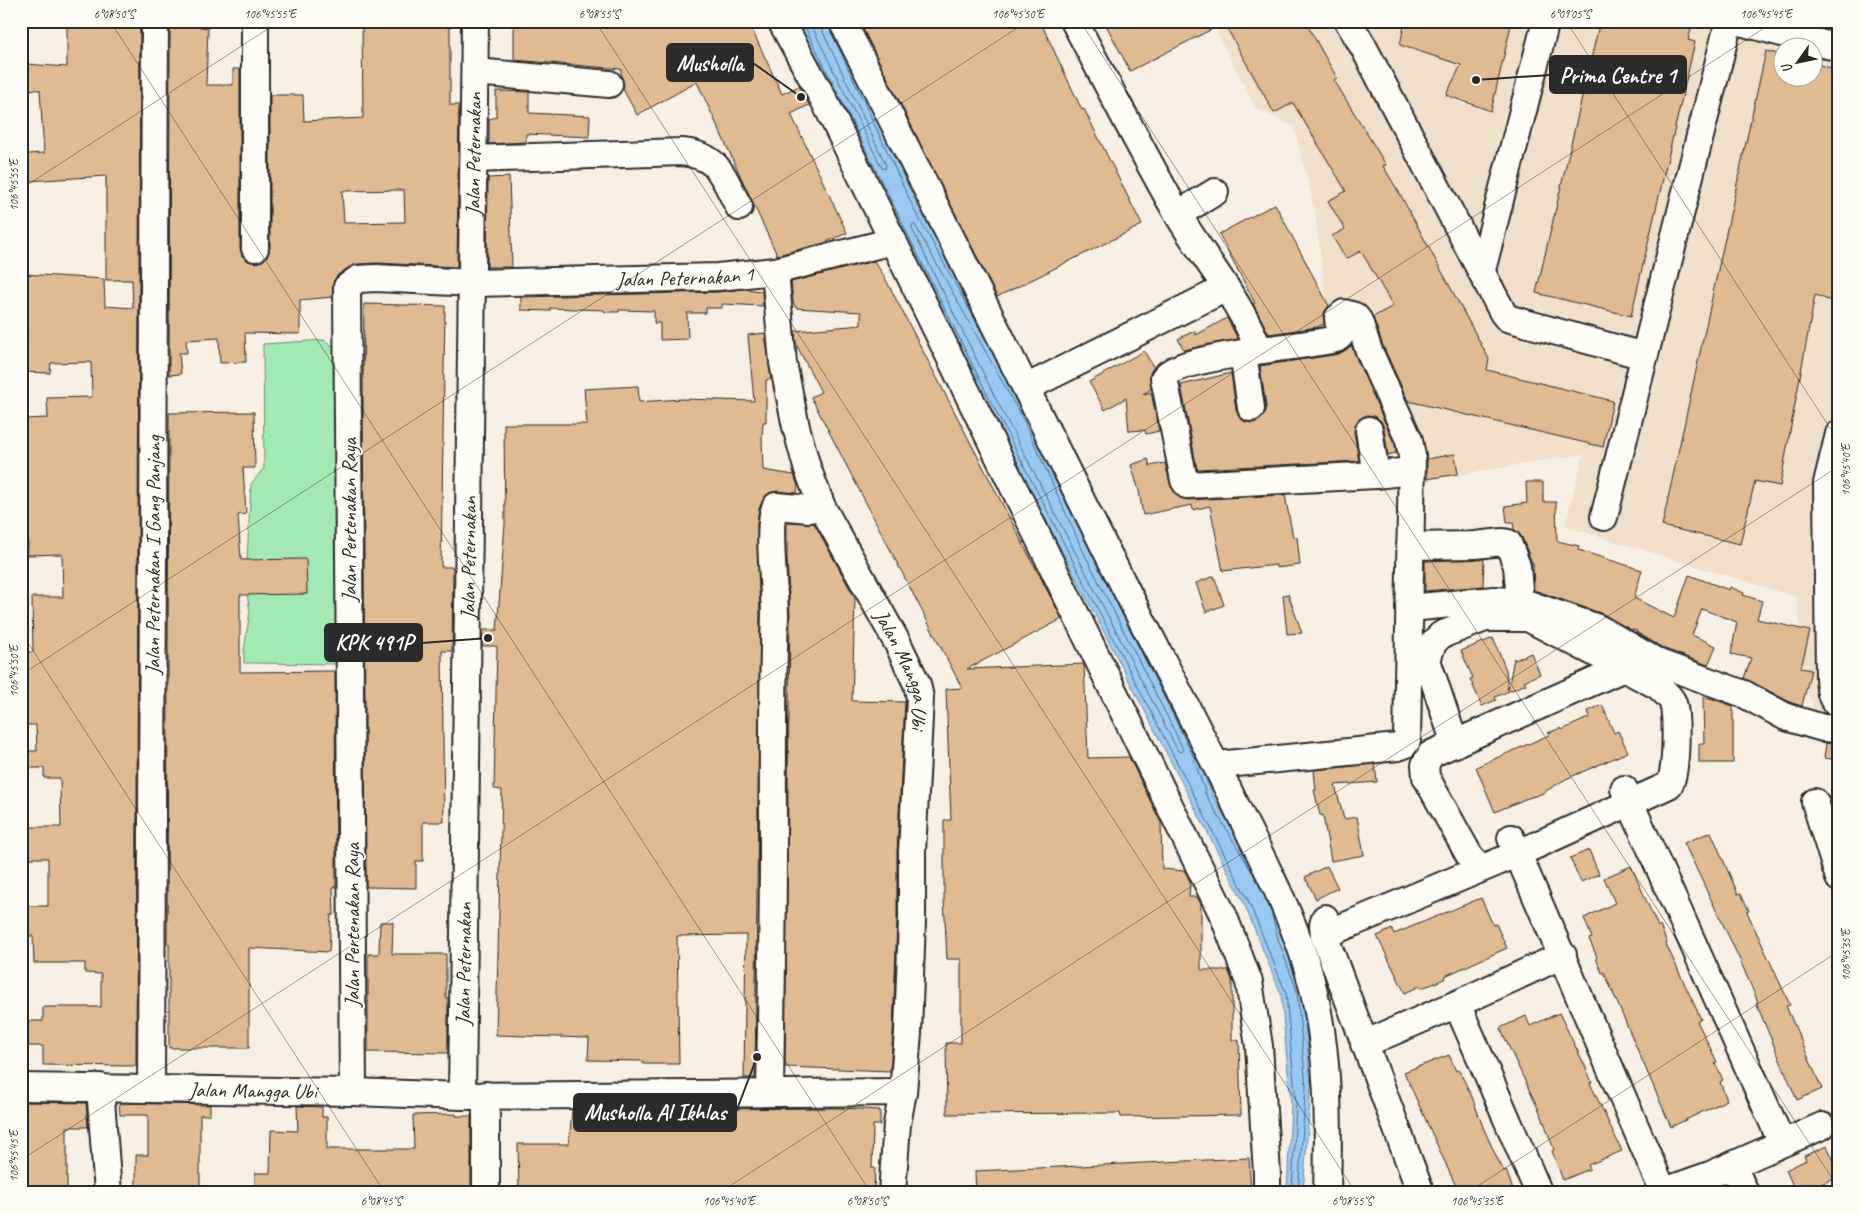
<svg xmlns="http://www.w3.org/2000/svg" width="1860" height="1214" viewBox="0 0 1860 1214" font-family="Caveat,sans-serif">
  <rect width="100%" height="100%" fill="#f7efe3"/>
  <filter id="ink" filterUnits="userSpaceOnUse"><feTurbulence type="fractalNoise" baseFrequency=".02" numOctaves="2"/><feDisplacementMap in="SourceGraphic" scale="10" xChannelSelector="R" yChannelSelector="G"/><feConvolveMatrix kernelMatrix="1 2 1 2 8 2 1 2 1" color-interpolation-filters="sRGB"/></filter>
  <g filter="url(#ink)">
    <!-- built -->
    <path fill="#f0dfca" fill-rule="evenodd" d="M1211 21H1839V723L1818 721 1805 684 1797 597 1565 526 1583 454 1410 483 1351 309H1327L1315 210 1294 127 1255 107ZM1782 48H1812V78H1782Z"/>
    <!-- green -->
    <path fill="#a3e9b5" stroke="#678a70" d="M324 340 340 351 343 664 244 663V651L250 611 247 595V561L251 484 264 468 263 344Z"/>
    <!-- water -->
    <path fill="#97c9f3" stroke="#6c8aa3" d="M797 21H830L918 207 1033 414 1197 752 1212 795 1273 899 1283 938 1302 990 1311 1086 1303 1193H1287L1291 1104 1281 994 1243 901 985 402Z"/>
    <g fill="none" stroke-linecap="round" stroke-linejoin="round">
      <!-- shore -->
      <g stroke="#566a7b" stroke-width="1">
        <path d="M802 21 990 400 1248 900 1286 993 1296 1104 1292 1193"/>
        <path d="M809 21 882 168 885 169 886 165 821 28 819 21"/>
        <path d="M826 21 914 209 985 338"/>
        <path d="M915 225 1023 419 1083 551 1170 722 1183 749 1181 752 1178 751 995 397 912 229V226Z"/>
        <path d="M1087 544 1175 719 1192 754 1207 797 1258 882"/>
        <path d="M1270 908 1278 939 1297 991 1306 1086 1298 1193"/>
      </g>
    </g>
    <!-- building -->
    <g fill="#e0ba91" stroke="#2b2b2b" fill-rule="evenodd">
      <path d="M67 21H140L136 1066 43 1065V1046H28V1021H43V1007H101V974L85 973V963H34L33 936H28V906H48V858H24V827H61L60 778H44V768H25V751H37L36 725H23L21 652H33L32 597H63L62 554 28 555V537L24 538 21 419 48 418 47 398 92 397 91 362 51 363 50 373 24 372 25 343H27V289H23V274L104 279 105 306 133 308 132 280H106V176L28 181 27 154 44 153 40 90 24 89 25 64 67 67Z"/>
      <path d="M170 21H200V27L208 28 206 85H233V69H240V248L242 256 248 261 255 263 263 261 268 255 270 248V95H303L304 121 363 118 362 21H450V105H459L457 267 377 263 357 264 350 267 339 274 334 280 332 297 300 300V334L245 333 246 362 220 363 219 338 186 340 187 353H179L181 374 169 375ZM404 190 405 222 344 223 342 191Z"/>
      <path d="M514 21H748L782 94 799 86 809 105 791 114 847 233 824 243 777 255 697 82 637 115 623 89 624 85 621 75V69L514 60Z"/>
      <path d="M859 21H1040L1082 110 1084 109 1142 225 997 297Z"/>
      <path d="M1104 21H1305L1337 78 1334 80 1386 165 1383 166 1400 194 1489 359 1487 370 1613 401 1603 447 1408 401 1383 346 1373 317 1393 306 1361 251 1346 259 1332 236 1345 229 1328 201 1346 191 1293 103 1274 113 1224 23 1130 71Z"/>
      <path d="M1405 21H1512L1491 111 1446 95 1461 65 1400 45Z"/>
      <path d="M1600 21H1693L1688 40 1695 42 1631 316 1536 293Z"/>
      <path d="M1766 51 1782 55V78H1812V63L1839 70V274L1831 301 1815 295 1780 486 1755 481 1740 544 1662 526Z"/>
      <path d="M496 91 529 92V113L590 116 589 137 526 134V142L489 144V119L496 117Z"/>
      <path d="M509 177 512 267H487L488 178Z"/>
      <path d="M1275 204 1329 306 1324 313V324L1317 327 1269 334 1253 304 1255 303 1219 234Z"/>
      <path d="M874 261 884 276 1062 619 967 669 1084 664 1088 758 1129 757 1161 823 1162 869 1185 871 1190 882 1189 897H1197L1201 904V970H1228L1232 979V1040H1239L1241 1115 1121 1117 1120 1113 947 1114 946 1043H961V959H947L944 899V820H951L946 689 962 688 811 397 821 392 796 344 795 331 861 325V312L796 308 793 301 791 282Z"/>
      <path d="M743 289 762 291 763 306 722 304V308H706V313H687L688 339 660 340V323H654V311L619 310V312H605L604 310 550 308V311L521 310V297L718 292Z"/>
      <path d="M364 304 445 306 441 567H453L452 651H442L444 822H423V861H416V888L366 887 363 387Z"/>
      <path d="M1227 318 1238 339 1184 350 1178 339 1194 331 1196 335Z"/>
      <path d="M765 333 771 379 766 380V422H763L762 438 763 470 794 475 798 486 797 493 777 491 768 494 759 508 757 523 760 615 755 1078H744L746 935 677 936 679 1064H643V1061L588 1060 589 1038 496 1035 502 790 494 789 497 646H482L483 630H497L505 524 504 424H587L584 389 638 386 639 402 682 399 754 401 748 335Z"/>
      <path d="M1351 345 1395 445 1396 453 1388 455 1384 428 1381 421 1375 416 1367 415 1359 419 1355 425 1354 432 1359 461 1197 469 1181 385 1231 373 1236 410 1239 417 1245 422 1254 423 1261 419 1265 414 1266 406 1260 366 1339 354Z"/>
      <path d="M1144 351 1154 368 1150 373 1151 389 1143 394 1151 392 1159 431 1146 434 1145 430 1129 431 1126 398 1105 410 1089 382Z"/>
      <path d="M254 412 255 468H243L246 514 238 515 241 560 306 559 307 594 240 595V672L335 671 336 887H333L334 915H331L329 952 249 948V1048H169V944H167L169 413Z"/>
      <path d="M1455 454 1458 474 1427 479V459Z"/>
      <path d="M1148 459 1150 466 1165 463 1171 487 1180 498 1188 500 1285 495 1293 537H1297L1300 565 1276 568V565L1223 571 1210 506 1193 510 1192 505 1143 515 1139 491 1131 465Z"/>
      <path d="M1526 482H1543V502H1556L1557 541 1579 546 1578 550 1642 570 1634 598 1674 618 1689 575 1729 590 1730 587 1744 593 1743 595 1762 601 1757 619 1810 631 1801 668 1811 670 1802 706 1792 703 1744 678 1751 658 1731 654 1737 622 1702 609 1692 635 1716 646 1708 665 1665 649 1636 632 1637 631 1629 629 1603 614 1534 590 1533 563H1532L1522 537 1514 530 1513 522H1507L1505 506 1527 503Z"/>
      <path d="M787 522 814 523 855 598 852 701 905 702 897 851V919L893 1032 890 1071 785 1067 790 615 787 557Z"/>
      <path d="M1484 559 1483 586 1425 591V561Z"/>
      <path d="M1214 576 1224 605 1206 612 1196 583Z"/>
      <path d="M1288 594 1302 633 1287 634 1283 595Z"/>
      <path d="M1493 638 1506 670 1508 690 1514 658 1515 660 1531 653 1540 674 1524 681 1526 684 1495 697 1496 700 1482 706 1470 679 1473 678 1461 651Z"/>
      <path d="M1703 698H1710L1733 706V763H1699V744H1704Z"/>
      <path d="M1602 705 1614 733 1618 731 1628 752 1566 779 1541 794 1525 799 1495 812 1476 767 1549 735 1548 733 1561 728 1562 730 1590 717 1588 711Z"/>
      <path d="M1826 743 1839 744V760L1824 758Z"/>
      <path d="M1375 764 1377 782 1335 785 1344 819 1357 817 1364 855 1331 861 1323 815H1320L1314 790H1316L1314 770Z"/>
      <path d="M1711 832 1738 894 1741 893 1749 911 1747 912 1790 1005 1786 1006 1822 1089 1797 1100 1756 1003 1758 1002 1739 958 1684 843Z"/>
      <path d="M1589 850 1599 874 1581 882 1570 858Z"/>
      <path d="M1327 866 1338 888 1316 899 1305 877Z"/>
      <path d="M1631 866 1658 927 1660 926 1667 943 1666 944 1701 1019 1697 1021 1717 1062 1715 1063 1723 1080 1720 1082 1727 1100 1671 1127 1604 972 1602 973 1596 958 1597 957 1589 939 1592 938 1584 918 1615 903 1604 878Z"/>
      <path d="M1481 898 1493 925 1496 924 1507 948 1445 976 1446 978 1433 984 1421 988 1420 986 1405 993 1377 936 1392 929 1394 934Z"/>
      <path d="M380 922H393L392 954H446V998H448V1053L368 1052V954H379Z"/>
      <path d="M1559 1013 1585 1066 1592 1082 1590 1083 1622 1151 1588 1165 1590 1169 1563 1180 1552 1151 1554 1150 1543 1119 1500 1028 1526 1016 1530 1026Z"/>
      <path d="M1449 1055 1456 1071 1459 1070 1472 1097 1483 1127 1496 1156 1504 1171 1506 1170 1514 1193H1459L1404 1072Z"/>
      <path d="M21 1102 86 1103 88 1127H67V1193H21Z"/>
      <path d="M119 1103 210 1105V1115H200V1193H148V1188L136 1189V1155H148V1115H120Z"/>
      <path d="M297 1106 322 1107V1117H327V1149H414L413 1115 456 1114V1116H471V1193H255V1173H270L271 1130 298 1131Z"/>
      <path d="M840 1108 880 1110V1125H873L872 1168H875L874 1193H519L518 1144H569L572 1110Z"/>
      <path d="M1827 1146 1839 1171V1176L1801 1193H1796L1786 1170 1806 1160 1804 1156Z"/>
      <path d="M1249 1158 1251 1193H976L975 1171Z"/>
    </g>
    <g fill="none" stroke-linecap="round" stroke-linejoin="round">
      <defs>
        <g id="minor">
          <path d="M255 21V248"/>
          <path d="M781 21 824 100 1224 917 1249 982 1259 1046 1267 1174V1193"/>
          <path d="M842 21C931 195 1017 371 1104 546 1149 636 1197 725 1241 816 1269 872 1298 927 1313 988 1329 1055 1329 1124 1327 1193"/>
          <path d="M1074 21C1108 85 1141 150 1177 213 1204 259 1240 300 1259 350"/>
          <path d="M1348 21 1364 48 1503 313 1507 318 1644 356"/>
          <path d="M1736 21 1839 48"/>
          <path d="M475 72 609 84"/>
          <path d="M474 159 682 152C720 156 722 176 739 207"/>
          <path d="M1178 214 1215 192"/>
          <path d="M1482 270 1546 21"/>
          <path id="s1" d="M775 271 783 363 796 427 807 467 822 507 898 644 917 684 920 698 912 852V919L908 1033 903 1092"/>
          <path d="M1243 353 1251 408"/>
          <path d="M1026 388 1226 288"/>
          <path d="M1369 430 1376 475"/>
          <path d="M1839 434 1827 483 1829 678C1830 689 1830 699 1839 706"/>
          <path d="M1604 517 1729 21"/>
          <path d="M1410 546 1475 545 1503 542 1508 543 1517 566 1520 601 1598 628 1659 663 1744 694 1786 717 1823 728 1839 729"/>
          <path d="M1409 608 1494 600 1512 601"/>
          <path d="M1217 765 1398 747 1404 745 1407 741 1412 456 1409 440 1369 351 1359 321 1355 316 1344 313 1338 318 1340 336 1336 339C1306 347 1177 355 1164 378L1184 480 1187 485 1376 475 1411 471"/>
          <path d="M1624 789 1782 1143"/>
          <path d="M1815 802 1839 878"/>
          <path d="M1511 838 1663 1191"/>
          <path d="M1480 868 1469 855 1426 777 1425 765 1431 754 1624 668"/>
          <path d="M1325 918 1323 925 1324 935 1421 1193"/>
          <path d="M1324 935 1519 853 1669 785C1677 775 1677 716 1673 703 1670 696 1663 691 1658 686L1528 618H1485L1441 635 1433 643 1427 660 1455 744"/>
          <path d="M1457 1004 1539 1193"/>
          <path d="M1364 1044 1457 1004 1563 955"/>
          <path id="s2" d="M21 1087 353 1092 462 1096 903 1092 897 1124 892 1193"/>
          <path d="M100 1087 108 1193"/>
          <path id="s3" d="M151 1089 155 21"/>
          <path id="s4" d="M353 1092 347 287 358 279 376 278 473 283 718 277 775 271 893 241"/>
          <path d="M770 1093C771 1012 773 931 773 850 773 771 772 693 775 615 775 594 766 518 776 506L809 509 822 507"/>
          <path id="s5" d="M462 1096 475 21"/>
          <path d="M1733 1165 1745 1193"/>
          <path d="M486 1193V1095"/>
          <path d="M1659 1193 1710 1175 1822 1126"/>
        </g>
      </defs>
      <!-- minor casing -->
      <use href="#minor" stroke="#2b2b2b" stroke-width="30"/>
      <!-- minor -->
      <use href="#minor" stroke="#fdfcf7" stroke-width="26"/>
    </g>
  </g>
  <!-- ticks -->
  <path fill="none" stroke="#2b2b2b" stroke-width="1" stroke-opacity="0.45" d="M110 21 871 1193M595 21 1356 1193M1080 21 1839 1189M1566 21 1839 442M21 189 280 21M21 632 385 1193M21 675 1028 21M21 1160 1775 21M719 1193 1839 466M1467 1193 1839 951"/>
  <g text-anchor="middle" dominant-baseline="central" stroke-width="4" stroke-linejoin="round" paint-order="stroke">
    <!-- street labels -->
    <g font-size="21" fill="#2b2b2b" stroke="#fdfcf7">
      <text stroke="none"><textPath href="#s5" startOffset="942">Jalan Peternakan</textPath></text>
      <text stroke="none"><textPath href="#s4" startOffset="1146">Jalan Peternakan 1</textPath></text>
      <text transform="translate(349 520) rotate(-90)">Jalan Pertenakan Raya</text>
      <text stroke="none"><textPath href="#s3" startOffset="534">Jalan Peternakan I Gang Panjang</textPath></text>
      <text stroke="none"><textPath href="#s5" startOffset="538">Jalan Peternakan</textPath></text>
      <text stroke="none"><textPath href="#s1" startOffset="425">Jalan Mangga Ubi</textPath></text>
      <text transform="translate(352 925) rotate(-90)">Jalan Pertenakan Raya</text>
      <text stroke="none"><textPath href="#s5" startOffset="132">Jalan Peternakan</textPath></text>
      <text stroke="none"><textPath href="#s2" startOffset="232">Jalan Mangga Ubi</textPath></text>
    </g>
  </g>
  <!-- callouts -->
  <path fill="none" stroke="#2b2b2b" stroke-width="2" d="M801 97L753 63M1476 80L1550 75M488 638L422 643M757 1057L736 1112"/>
  <g fill="#2b2b2b" stroke="#fdfcf7" stroke-width="2">
    <circle cx="801" cy="97" r="5"/>
    <circle cx="1476" cy="80" r="5"/>
    <circle cx="488" cy="638" r="5"/>
    <circle cx="757" cy="1057" r="5"/>
  </g>
  <g fill="#2b2b2b" stroke="#2b2b2b" stroke-width="2">
    <rect x="667" y="44" width="86" height="37" rx="5"/>
    <rect x="1550" y="56" width="136" height="37" rx="5"/>
    <rect x="325" y="624" width="97" height="37" rx="5"/>
    <rect x="574" y="1094" width="162" height="37" rx="5"/>
  </g>
  <g font-size="22" text-anchor="middle" font-weight="bold" fill="#fff">
    <text x="710" y="71">Musholla</text>
    <text x="1618" y="83">Prima Centre 1</text>
    <text x="374" y="650">KPK 491P</text>
    <text x="655" y="1120">Musholla Al Ikhlas</text>
  </g>
  <!-- margin -->
  <rect width="1860" height="1214" fill="none" stroke="#fdfcf7" stroke-width="55"/>
  <!-- north arrow -->
  <g transform="translate(1798 62) rotate(237)"><circle r="24" fill="#fdfcf7" stroke="#a9a8a5"/>
  <path d="M0-4L9 19L0 12L-9 19Z" fill="#2b2b2b"/>
  <text y="-8" font-size="14" font-weight="bold" text-anchor="middle" fill="#2b2b2b">U</text>
  </g>
  <rect x="28" y="28" width="1804" height="1158" fill="none" stroke="#2b2b2b" stroke-width="2"/>
  <g font-size="12" text-anchor="middle" fill="#2b2b2b">
    <text x="114" y="18">6°08'50"S</text>
    <text x="270" y="18">106°45'55"E</text>
    <text x="599" y="18">6°08'55"S</text>
    <text x="1018" y="18">106°45'50"E</text>
    <text x="1570" y="18">6°09'05"S</text>
    <text x="1766" y="18">106°45'45"E</text>
    <text transform="translate(14 185) rotate(-90)" y="4">106°45'55"E</text>
    <text transform="translate(1846 470) rotate(-90)" y="4">106°45'40"E</text>
    <text transform="translate(14 671) rotate(-90)" y="4">106°45'50"E</text>
    <text transform="translate(1846 955) rotate(-90)" y="4">106°45'35"E</text>
    <text transform="translate(14 1156) rotate(-90)" y="4">106°45'45"E</text>
    <text x="381" y="1205">6°08'45"S</text>
    <text x="729" y="1205">106°45'40"E</text>
    <text x="867" y="1205">6°08'50"S</text>
    <text x="1352" y="1205">6°08'55"S</text>
    <text x="1477" y="1205">106°45'35"E</text>
  </g>
</svg>
